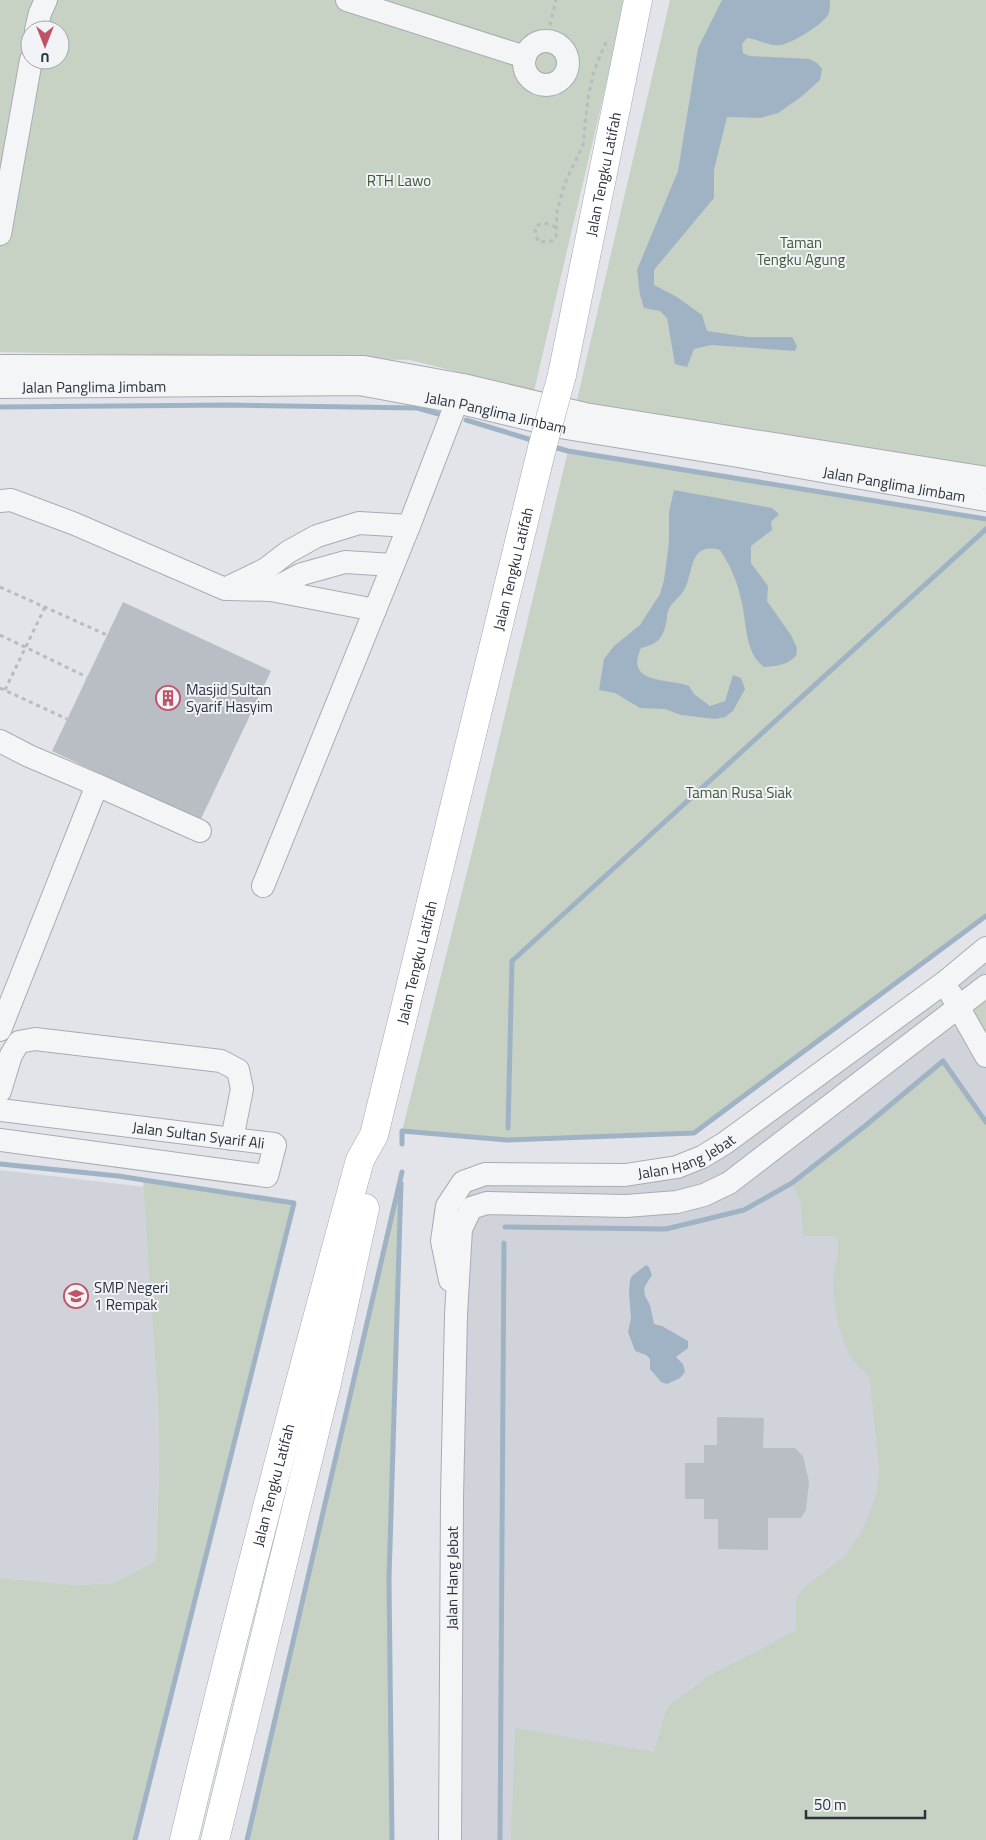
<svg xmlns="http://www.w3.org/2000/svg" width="986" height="1840" viewBox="0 0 986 1840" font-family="'Titillium Web',sans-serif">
  <rect width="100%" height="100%" fill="#e2e4e9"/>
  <!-- built -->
  <g fill="#d0d4da">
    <path d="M986 948V1840H450L463 1182 677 1167Z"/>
    <path d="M0 1170 145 1187 158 1404 159 1468 156 1561 113 1583 77 1585 0 1578Z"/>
  </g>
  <!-- green -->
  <g fill="#c7d2c4" fill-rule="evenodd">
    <path d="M0 0H626L534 391 410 360 0 352ZM30 30H60V60H30Z"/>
    <path d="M670 0H986V468L576 404Z"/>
    <path d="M568 451 986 519V916L694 1133 507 1140 402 1131 476 836Z"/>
    <path d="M986 997V1040L968 1011Z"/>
    <path d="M943 1061 986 1122V1840H511L515 1728 654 1752 667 1707 713 1673 742 1659 796 1630V1597L807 1585 845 1556 863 1529 876 1495 879 1471 870 1378C865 1372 858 1367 854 1361 840 1344 833 1304 833 1282 833 1266 842 1252 836 1236H803L801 1204 792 1183Z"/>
    <path d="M402 1172 389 1579 392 1840H247Z"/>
    <path d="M143 1179 294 1203 135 1840H0V1578L77 1585 113 1583 156 1561 159 1468 158 1404Z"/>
  </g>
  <!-- water -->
  <g fill="#a0b3c5">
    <path d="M722 0H830C830 4 830 12 828 15 822 25 792 43 781 45 769 47 759 39 747 38L742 44 743 53 750 56 809 59 817 63 822 69 820 80 801 97 778 113 760 118 727 117 714 170V198L654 270V285L677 297 702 315 707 331 748 337H792L797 346 795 351 711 345 694 349 687 367 675 364 667 318 660 311 644 308 640 295 637 270 678 171 698 48Z"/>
    <path d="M674 490 772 508 779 514 771 522 772 530 751 546V563L768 586 767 601 791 635 797 648 796 656C786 665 778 666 764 667 744 652 747 622 741 599 737 581 730 565 720 550 688 541 694 574 684 590 680 598 671 602 668 611 667 615 667 619 666 623 663 639 657 644 641 648 624 685 668 678 689 686L694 694 710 706 725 701 733 675 741 678 745 689 733 711 725 717 715 719 681 715 665 709 640 708 615 693 599 690 604 659 614 646 640 625 660 594 664 580 669 543V512Z"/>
    <path d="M646 1265 649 1267 652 1275 644 1288 645 1296 650 1305 654 1324 662 1326 688 1341V1348L676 1357 683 1364 685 1372 680 1378 667 1384 661 1382 650 1369V1359L646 1355 635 1351 628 1332 631 1318 629 1293 630 1280 632 1276Z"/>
  </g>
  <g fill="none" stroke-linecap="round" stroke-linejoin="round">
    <!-- stream -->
    <g stroke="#a0b3c5" stroke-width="5">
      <path d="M0 407 229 405 417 408 439 414"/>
      <path d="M466 420 535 441"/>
      <path d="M550 446 568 451 986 519"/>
      <path d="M508 1128 512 961 986 529"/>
      <path d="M402 1144V1131L507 1140 694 1133 986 916"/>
      <path d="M0 1164 118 1176 294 1203 135 1840"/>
      <path d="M505 1227 666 1229 744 1210 792 1183 865 1126 943 1061 986 1122"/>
      <path d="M247 1840 402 1172"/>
      <path d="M392 1840 389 1579 401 1183"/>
      <path d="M500 1840 504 1243"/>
    </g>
  </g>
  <!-- building -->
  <g fill="#b9bec5">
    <path d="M123 602 271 671 200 821 52 751Z"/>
    <path d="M717 1417 764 1418 763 1448H795L803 1456 809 1482 806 1510 801 1518H768V1550L718 1549V1519H704V1499H685V1463H704V1445H717Z"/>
  </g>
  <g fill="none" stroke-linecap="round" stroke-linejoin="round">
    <defs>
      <g id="minor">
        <path d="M347 0 525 57"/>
        <path d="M36 30 40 13 46 0"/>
        <circle cx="546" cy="63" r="22"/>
        <path d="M0 234 31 60"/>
        <path d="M0 366 364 367 463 385 585 414 986 478"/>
        <path id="s1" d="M0 387 359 384 457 402 566 428 738 456 986 500"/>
        <path d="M0 501 11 500 75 524 225 589 266 569 288 552 317 536 359 523 409 526"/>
        <path d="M230 589 271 590 302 574 345 562 393 565"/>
        <path d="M271 590 375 610"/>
        <path d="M0 741 29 756 97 785 0 1030"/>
        <path d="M97 785 200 831"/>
        <path d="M263 886 409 526 462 388"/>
        <path d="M951 994 986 1056"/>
        <path d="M0 1091 11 1055 19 1042 35 1039 221 1061 238 1070 242 1089 232 1139"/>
        <path id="s2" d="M0 1110 274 1144 275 1145 267 1176 0 1140"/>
        <path id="s3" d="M450 1280 442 1241 447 1206 463 1182 485 1174 625 1175 677 1167 702 1157 725 1143 945 982 986 948"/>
        <path id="s4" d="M450 1840 452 1498 456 1315 461 1229 471 1208 487 1203 626 1206 677 1202 704 1195 729 1183 986 986"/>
      </g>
      <g id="major">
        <path id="s5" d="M562 375 638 0"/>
        <path id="s6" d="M184 1840C238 1612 298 1386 360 1160L374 1135 542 448"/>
        <path d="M215 1840 326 1387 365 1208"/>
      </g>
    </defs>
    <!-- minor casing -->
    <use href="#minor" stroke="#a8abb3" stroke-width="24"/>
    <!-- major casing -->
    <use href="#major" stroke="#a2a9b3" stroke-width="29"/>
    <!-- path -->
    <g stroke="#b8bbc0" stroke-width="3" stroke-dasharray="4 4" stroke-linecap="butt">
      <path d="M546 41 556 0"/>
      <path d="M556 227C547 224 542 220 535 228L537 238 539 242 552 241 556 237 557 211 565 183 583 145 588 98 594 71 606 42"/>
      <path d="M0 587 107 635"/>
      <path d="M0 635 87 677"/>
      <path d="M0 688 67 719"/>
      <path d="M5 690 45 607"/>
    </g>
    <!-- minor -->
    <use href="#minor" stroke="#f4f5f7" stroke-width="22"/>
    <!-- major -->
    <use href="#major" stroke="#fff" stroke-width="28"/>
    <defs>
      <path id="major-bridge" d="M542 448 562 375"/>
    </defs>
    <!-- major-bridge casing -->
    <use href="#major-bridge" stroke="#a2a9b3" stroke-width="29" stroke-linecap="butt"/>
    <!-- major-bridge -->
    <use href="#major-bridge" stroke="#fff" stroke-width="28"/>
  </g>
  <!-- icons -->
  <defs>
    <symbol id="building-ring" viewBox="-11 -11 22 22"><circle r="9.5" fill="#f1f3f6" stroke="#c05466" stroke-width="1.5"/><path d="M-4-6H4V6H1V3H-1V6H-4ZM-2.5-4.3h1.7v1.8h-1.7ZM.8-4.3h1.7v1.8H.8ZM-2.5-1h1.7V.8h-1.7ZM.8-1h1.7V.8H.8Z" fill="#c05466"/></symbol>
    <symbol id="school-ring" viewBox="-11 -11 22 22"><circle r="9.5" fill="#f1f3f6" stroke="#c05466" stroke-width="1.5"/><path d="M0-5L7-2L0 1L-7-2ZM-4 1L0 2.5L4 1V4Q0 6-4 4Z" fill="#c05466"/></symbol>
  </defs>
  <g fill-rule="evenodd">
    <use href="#building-ring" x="154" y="684" width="28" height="28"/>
    <use href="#school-ring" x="62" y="1282" width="28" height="28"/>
  </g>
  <g text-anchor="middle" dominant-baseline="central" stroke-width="4" stroke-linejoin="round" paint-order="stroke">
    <!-- street labels -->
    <g font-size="15" fill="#2c333f" stroke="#f1f3f6">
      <text stroke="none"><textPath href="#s5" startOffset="205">Jalan Tengku Latifah</textPath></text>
      <text stroke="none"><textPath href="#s1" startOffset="94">Jalan Panglima Jimbam</textPath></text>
      <text stroke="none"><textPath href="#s1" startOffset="499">Jalan Panglima Jimbam</textPath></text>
      <text stroke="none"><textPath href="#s1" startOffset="904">Jalan Panglima Jimbam</textPath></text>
      <text stroke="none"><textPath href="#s6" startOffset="1314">Jalan Tengku Latifah</textPath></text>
      <text stroke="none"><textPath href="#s6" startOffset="909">Jalan Tengku Latifah</textPath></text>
      <text stroke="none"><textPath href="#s2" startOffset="200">Jalan Sultan Syarif Ali</textPath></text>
      <text stroke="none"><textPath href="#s3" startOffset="332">Jalan Hang Jebat</textPath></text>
      <text stroke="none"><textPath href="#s6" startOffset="366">Jalan Tengku Latifah</textPath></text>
      <text stroke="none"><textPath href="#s4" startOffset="262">Jalan Hang Jebat</textPath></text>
    </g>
    <!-- park labels -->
    <g font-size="15" fill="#41593a" stroke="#f1f3f6">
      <text x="399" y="180">RTH Lawo</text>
      <text x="801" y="242">Taman<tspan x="801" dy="17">Tengku Agung</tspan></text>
      <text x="739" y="792">Taman Rusa Siak</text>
    </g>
    <!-- poi labels -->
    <g font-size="15" fill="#2c333f" stroke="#f1f3f6" text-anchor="start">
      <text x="186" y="689">Masjid Sultan<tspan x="186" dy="17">Syarif Hasyim</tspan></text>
      <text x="94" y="1287">SMP Negeri<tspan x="94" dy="17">1 Rempak</tspan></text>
    </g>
  </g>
  <!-- north arrow -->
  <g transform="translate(45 45) rotate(180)"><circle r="24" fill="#f1f3f6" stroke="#a2a6ad"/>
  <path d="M0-4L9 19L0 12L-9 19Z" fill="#c05466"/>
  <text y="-8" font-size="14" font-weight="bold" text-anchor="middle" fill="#2c333f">U</text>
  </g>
  <!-- scale -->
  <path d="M806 1810v8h119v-8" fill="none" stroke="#2c333f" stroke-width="2.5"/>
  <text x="814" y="1810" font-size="15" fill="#2c333f" stroke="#f1f3f6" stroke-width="4" paint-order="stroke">50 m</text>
</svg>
